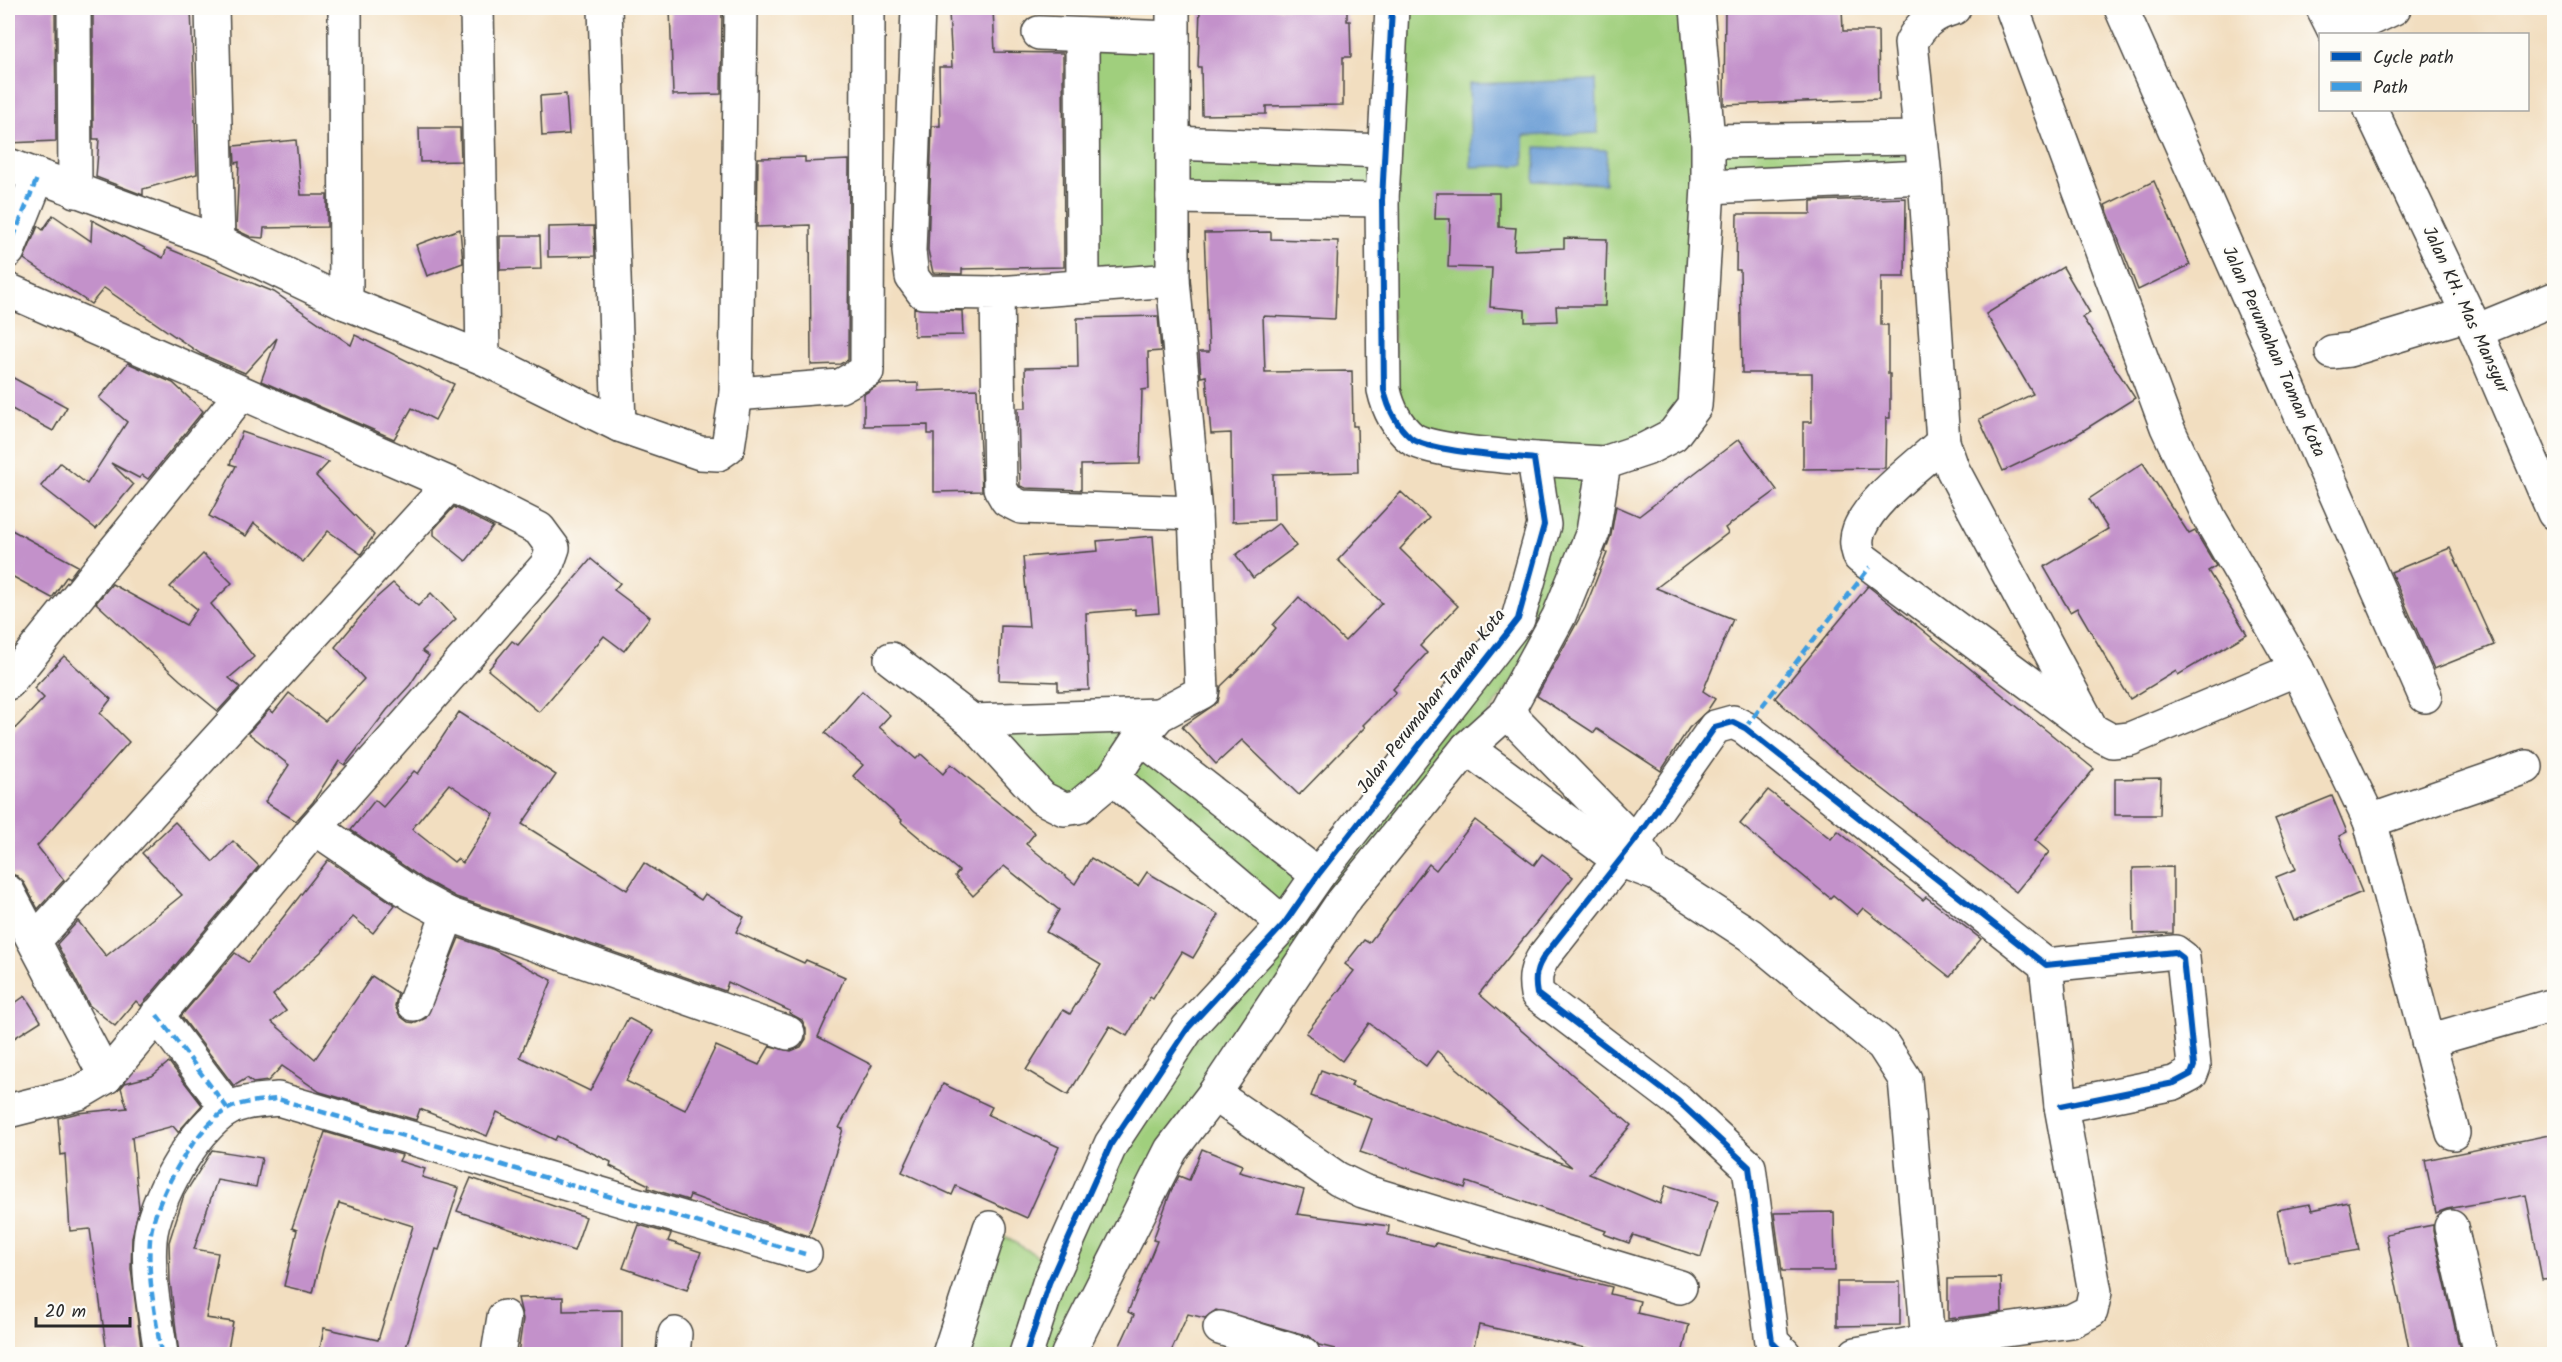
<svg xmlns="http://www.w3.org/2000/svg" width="2562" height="1362" viewBox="0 0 2562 1362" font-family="Kalam,sans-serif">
  <rect width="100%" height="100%" fill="#fdfcf7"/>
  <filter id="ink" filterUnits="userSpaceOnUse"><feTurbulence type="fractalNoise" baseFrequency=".0167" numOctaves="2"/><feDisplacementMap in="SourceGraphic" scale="12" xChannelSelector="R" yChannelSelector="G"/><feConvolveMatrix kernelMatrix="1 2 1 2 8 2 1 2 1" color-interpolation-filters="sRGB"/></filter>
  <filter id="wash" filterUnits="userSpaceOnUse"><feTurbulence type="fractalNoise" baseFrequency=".008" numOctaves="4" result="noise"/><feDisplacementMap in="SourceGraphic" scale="24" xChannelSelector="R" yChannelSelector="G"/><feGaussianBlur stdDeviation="1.35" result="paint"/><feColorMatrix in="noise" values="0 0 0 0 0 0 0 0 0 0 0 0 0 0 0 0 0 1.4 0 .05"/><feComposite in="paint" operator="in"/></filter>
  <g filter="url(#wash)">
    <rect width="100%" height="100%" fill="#f2dec0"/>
    <!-- green -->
    <path fill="#a0cf7d" stroke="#667d54" stroke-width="1.5" d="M1392 8H1697L1708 141 1921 138 1925 177 1708 187 1695 406 1604 463 1559 616 1214 1094 1068 1354H949L990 1228 1053 1265 1103 1162 1283 924 1113 778 1078 807 972 721 1159 715 1140 736 1318 875 1518 619 1534 459 1401 427 1382 200 1173 197V280L1083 287 1082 35 1173 38V142L1384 151Z"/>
    <!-- water -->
    <g fill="#6a9dd5" stroke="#4a6480" stroke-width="1.5">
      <path d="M1596 80 1598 133 1524 136V165L1471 167 1469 84Z"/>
      <path d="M1536 147 1607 150 1605 184 1534 181Z"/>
    </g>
    <g id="blocks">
      <!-- building -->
      <g fill="#c391ca" fill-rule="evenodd">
        <path d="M8 8H55L56 141 8 143Z"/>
        <path d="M93 8H191L197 174 143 189V195L96 177 99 139H93Z"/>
        <path d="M670 8H722L721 94 673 95Z"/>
        <path d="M1200 8H1347V21H1350L1351 57H1343V105L1266 106V114L1202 115 1201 67H1198Z"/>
        <path d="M1725 8H1842L1843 31H1878L1879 99 1724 105Z"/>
        <path d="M993 9 995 52 1063 53 1064 267 962 269V274L933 273 928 250 932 126H940L939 67H952L949 12Z"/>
        <path d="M566 94 569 134 542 136 540 96Z"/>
        <path d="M419 128H460L461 161 420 162Z"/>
        <path d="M296 140 301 195H327V227L264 228 263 238 251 237 236 230 239 162 235 163 234 146Z"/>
        <path d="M805 157V162L849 160 848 360 840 364 811 365 810 225 757 227 758 158Z"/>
        <path d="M2154 181 2190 265 2138 290 2105 205Z"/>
        <path d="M1436 193H1499V227L1516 228 1514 250 1564 248V238L1607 239 1605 306H1556L1557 321 1525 322V310L1490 307 1492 268 1448 267 1450 219H1435Z"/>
        <path d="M1906 198 1905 277H1881V325H1888V374H1890V418H1886L1885 468 1803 469V422H1812V373H1742L1740 270H1736L1737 214H1811V201Z"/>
        <path d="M53 215 91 241 92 220 163 258 167 248 274 292 351 345 355 335 454 384 435 420 412 408 394 439 261 381 277 338 245 373 201 354 104 288 91 304 24 259 38 226 43 230Z"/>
        <path d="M594 226 595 256 548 257V227Z"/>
        <path d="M460 229 463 263 427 276 416 245Z"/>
        <path d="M1271 232V239L1338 241 1335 319 1263 316 1265 372 1352 371 1353 426H1357L1358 472 1273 474 1274 520 1232 522 1231 433 1211 434 1206 376 1201 377 1199 352H1209L1204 233Z"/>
        <path d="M500 236H540L541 269 500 270Z"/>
        <path d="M2063 267 2090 313 2082 317 2135 398 2068 440 2003 471 1979 419 2033 394 1986 314Z"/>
        <path d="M914 308 962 311 963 335 914 336Z"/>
        <path d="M1158 316 1161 351 1148 352 1149 389 1142 390 1140 464 1081 465V490L1026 488 1020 486 1018 408H1026L1025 368 1078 367 1077 318Z"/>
        <path d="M128 363 173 383 203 411 148 479 142 475 139 478 111 463 133 485 96 529 41 486 60 463 87 484 127 422 99 398Z"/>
        <path d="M8 375 67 407 53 431 8 407Z"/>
        <path d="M918 383V391L977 389 982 491 934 492V434H928V425L864 426V394L880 384Z"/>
        <path d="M242 432 329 462 316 476 374 535 361 554 328 531 303 562 254 523 246 536 209 516 236 466 230 464Z"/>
        <path d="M1739 439 1777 490 1725 528 1728 533 1656 588 1733 619 1703 691 1715 699 1707 711 1689 728 1661 771 1597 729 1594 733 1537 696 1585 608 1607 553 1605 552 1611 535 1616 506 1639 516Z"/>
        <path d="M2143 463 2189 534 2195 531 2216 566 2208 571 2247 634 2178 675 2176 671 2130 699 2077 608 2070 612 2044 567 2108 529 2089 499Z"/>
        <path d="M1401 492 1429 518 1400 549 1458 606 1420 646 1427 653 1393 689 1396 692 1363 725 1365 727 1299 795 1242 740 1216 764 1182 727 1218 702 1221 686 1251 657 1276 628 1273 625 1299 597 1345 641 1382 603 1338 560Z"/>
        <path d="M454 507 493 527 466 561 434 535V529Z"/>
        <path d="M1279 523 1296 546 1253 578 1236 555Z"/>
        <path d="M8 528 78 566 69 578 67 576 52 598 8 574Z"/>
        <path d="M1153 536 1159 613 1135 615V609L1086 613 1089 690 1058 691V682L999 680 1001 626 1029 627 1023 557 1098 551 1097 541Z"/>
        <path d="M2450 548 2494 645 2434 669 2391 572Z"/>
        <path d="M203 554 232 583 211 604 254 657 229 678 240 687 218 711 180 680 96 603 112 584 186 625 197 609 170 587Z"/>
        <path d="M591 559 620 583 614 590 650 617 624 651 604 636 539 712 488 670 512 641 518 645Z"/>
        <path d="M393 583 418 606 431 593 456 619 422 651 429 656 410 685 387 710 345 765 339 761 313 802 296 821 265 802 289 765 248 733 269 710 273 713 289 693 325 721 364 679 335 647 375 599Z"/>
        <path d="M1868 586 2094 769 2035 840 2049 852 2016 892 1831 749 1775 698Z"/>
        <path d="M64 656 111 699 100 713 129 742 37 846 64 880 38 909 24 883 17 876 8 873V736L44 698 34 688Z"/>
        <path d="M862 691 890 715 879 727 916 759 921 754 943 774 951 764 1035 833 1026 844 1075 884 1091 858 1138 886 1147 872 1219 915 1193 958 1182 952 1153 999 1150 997 1127 1036 1110 1026 1068 1095 1026 1070 1063 1010 1070 1014 1101 965 1046 932 1059 910 1004 866 973 896 955 876 959 871 901 822 902 820 853 776 863 765 825 733Z"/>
        <path d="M459 712 556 775 522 824 627 890 644 863 701 900 705 894 744 917 736 932 804 963 806 960 845 977 818 1037 872 1065 839 1128 843 1129 809 1236 761 1221 690 1195 688 1200 648 1188 649 1185 610 1166 611 1162 557 1136 555 1140 497 1112 487 1136 420 1109 416 1120 320 1092 282 1066 268 1081 253 1083 247 1078 234 1086 181 1016 235 953 248 962 328 860 395 905 373 933 353 917 322 951 273 995 286 1011 272 1022 315 1059 372 976 398 993 395 1006 400 1016 408 1022 416 1023 426 1018 459 938 494 950 552 980 520 1057 590 1091 628 1018 653 1031 626 1081 685 1110 716 1046 759 1065 770 1046 791 1051 801 1047 806 1039V1029L802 1020 789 1013 790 1011 728 982 725 991 456 897 425 880 351 830 375 800 383 807 414 771 418 774ZM449 784 494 814 463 863 457 859 454 862 412 829Z"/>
        <path d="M2161 778 2160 815H2115V779Z"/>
        <path d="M1768 790 1831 839 1838 831 1923 900 1926 897 1981 939 1950 977 1863 908 1857 915 1833 895 1830 898 1740 824Z"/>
        <path d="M2332 796 2347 832 2339 836 2362 892 2294 921 2276 877 2296 869 2275 819Z"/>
        <path d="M1475 820 1534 865 1542 854 1573 877 1479 994 1631 1125 1589 1174 1660 1204 1666 1185 1718 1201 1701 1257 1633 1235 1629 1243 1604 1234 1606 1231 1467 1182 1465 1188 1360 1152 1372 1119 1311 1096 1321 1070 1353 1082 1351 1086 1572 1167 1437 1051 1426 1066 1369 1023 1342 1061 1306 1033 1354 971 1345 964 1364 940 1369 943 1429 864 1436 870Z"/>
        <path d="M175 822 213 862 233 841 259 866 141 1006 136 1001 115 1026 89 1005 57 944 78 921 106 956 182 895 142 853Z"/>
        <path d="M2173 867V933L2134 934 2133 868Z"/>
        <path d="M25 996 41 1021 8 1042V1008Z"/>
        <path d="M169 1062 202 1105 178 1132 173 1126 132 1137 139 1208 132 1237 131 1269 142 1354H107L90 1229 70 1231 65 1154 61 1155 58 1118 78 1113 127 1108 121 1088 125 1083 152 1076Z"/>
        <path d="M943 1084 992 1107 988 1115 1059 1147 1027 1218 956 1186 952 1195 902 1172Z"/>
        <path d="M325 1132 402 1155 399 1161 425 1169 422 1177 459 1188 439 1250 436 1249 404 1354H319L324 1328 378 1340 413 1226 339 1203 323 1250 313 1293 284 1286 297 1230 292 1228Z"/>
        <path d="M2554 1134V1278L2542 1279 2526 1195 2447 1209 2436 1213 2425 1160Z"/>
        <path d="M1202 1149 1242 1165 1239 1172 1304 1190 1297 1214 1389 1226 1388 1235 1435 1246 1436 1243 1612 1287 1610 1294 1640 1301 1637 1313 1689 1325 1682 1354H1614L1479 1325 1472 1354H1334L1335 1349 1319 1345 1309 1336 1216 1310 1205 1318 1188 1314 1170 1354H1116L1134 1315 1128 1312 1157 1241 1153 1240 1171 1191 1179 1176 1189 1180Z"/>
        <path d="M212 1150 262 1158 256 1187 217 1180 194 1249 218 1253 206 1318 233 1322 227 1354H179L170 1281 169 1242 184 1195Z"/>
        <path d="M471 1178 586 1217 574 1251 457 1211Z"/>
        <path d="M2349 1202 2359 1250 2288 1262 2277 1210 2310 1204 2312 1210Z"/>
        <path d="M1834 1212 1835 1271H1782L1774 1213Z"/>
        <path d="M639 1225 671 1234 668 1241 701 1252 687 1290 623 1268Z"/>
        <path d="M2433 1225V1231L2461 1354H2410L2386 1234Z"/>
        <path d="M2001 1278 2002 1312 1948 1319V1279Z"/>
        <path d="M1837 1282H1900V1325L1837 1326Z"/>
        <path d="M563 1297V1311L622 1310V1354H518L523 1319 518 1298Z"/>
      </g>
    </g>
  </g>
  <g filter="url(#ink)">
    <use href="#blocks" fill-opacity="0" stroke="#494641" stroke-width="1.5"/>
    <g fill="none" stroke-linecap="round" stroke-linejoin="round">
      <defs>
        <g id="minor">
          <path d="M74 8 75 191"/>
          <path d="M212 8 218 242"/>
          <path d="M345 8 346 303"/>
          <path d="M477 8 483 358"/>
          <path d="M605 8 619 425"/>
          <path d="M918 8 909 251 912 277 923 292 997 293 1000 488 1007 500 1021 507 1195 513"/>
          <path d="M1954 8C1933 14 1921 23 1911 43L1925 177 1943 442 1953 470 2092 730 2112 741 2130 739 2297 669"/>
          <path d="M2012 8 2167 427 2210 519 2297 669 2370 821 2453 1133"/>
          <path d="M2121 8 2425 696"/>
          <path d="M2323 8 2336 34"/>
          <path d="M1039 33 1173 38"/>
          <path d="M2339 34 2394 8"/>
          <path d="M1082 35 1083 287"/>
          <path d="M2371 110 2476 331 2554 513"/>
          <path d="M1708 141 1921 138"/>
          <path d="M1173 143 1384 151"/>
          <path d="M8 165 218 242 346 303 483 358 619 425 700 453 718 454 728 447 736 394 741 8"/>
          <path d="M1708 187 1925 177"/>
          <path d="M1173 197 1382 200"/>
          <path d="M8 251 38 176"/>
          <path d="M8 290 450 484 539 529 553 548 547 565 315 828 106 1077 79 1093 8 1111"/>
          <path d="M997 293 1173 280"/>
          <path d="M2476 331 2554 299"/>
          <path d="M2332 352 2349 350 2468 314"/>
          <path d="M736 394 840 386 867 371 868 8"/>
          <path d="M1943 442C1919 465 1871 499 1859 530 1855 540 1857 548 1860 557L2086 725"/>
          <path d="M1534 459 1604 463 1646 449 1673 435 1695 406 1708 187V141L1697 8"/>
          <path d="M891 659 972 721 1042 798 1064 809 1078 807 1113 778 1140 737 1159 715 1202 692 1195 513 1173 280V8"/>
          <path d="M8 683 241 394"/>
          <path d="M1507 712 1634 842 1647 860"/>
          <path d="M972 721 1159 715"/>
          <path d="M1140 737 1318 875"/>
          <path d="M1467 748 1619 860 1656 874 1750 935 1883 1045 1905 1079 1928 1341"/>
          <path d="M1113 778 1284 924"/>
          <path d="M2370 821 2526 767"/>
          <path d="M315 828 415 896 448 914 788 1033"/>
          <path d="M8 892 106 1077"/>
          <path d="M35 940 450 484"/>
          <path d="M414 1004 448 914"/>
          <path d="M157 1015 228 1109"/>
          <path d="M2428 1041 2554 1005"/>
          <path d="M1214 1094 1338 1179 1363 1191 1680 1287"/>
          <path d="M2451 1227 2480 1354"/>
          <path d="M1220 1328 1303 1354"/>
          <path d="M161 1354C156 1317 147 1278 150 1240 153 1202 194 1128 228 1109 243 1101 261 1101 278 1099L805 1254"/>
          <path d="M498 1354 504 1317"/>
          <path d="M673 1354 675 1334"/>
          <path d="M949 1354 990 1228"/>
          <path d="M1026 1354 1049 1283 1111 1144 1188 1028 1284 924 1318 875 1518 619 1544 525 1534 459C1508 456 1430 452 1411 438 1397 426 1388 408 1384 390L1382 200 1392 8"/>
          <path d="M1068 1354 1171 1150 1214 1094 1341 904 1467 748 1507 712 1559 616 1593 532 1604 463"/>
          <path d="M1784 1354 1772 1342 1749 1167 1678 1101 1537 994C1534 978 1536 968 1545 955L1634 842 1715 727 1733 722 1745 728 2046 965 2175 952 2183 958 2194 1066 2191 1074 2174 1083 2061 1106"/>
          <path d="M1856 1354 1928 1341 2071 1321 2091 1311 2095 1292 2061 1106 2046 965"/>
        </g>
      </defs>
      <!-- minor casing -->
      <use href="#minor" stroke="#494641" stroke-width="36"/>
      <!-- minor -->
      <use href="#minor" stroke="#fff" stroke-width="33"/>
      <!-- quiet -->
      <g stroke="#3d9ce1" stroke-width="4.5" stroke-dasharray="9 4.5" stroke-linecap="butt">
        <path d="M8 251 38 176"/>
        <path d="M1745 728 1870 567"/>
        <path d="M157 1015 228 1109"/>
        <path d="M161 1354C156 1317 147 1278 150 1240 153 1202 194 1128 228 1109 243 1101 261 1101 278 1099L805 1254"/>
      </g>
      <defs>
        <g id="cycleway">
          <path d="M1026 1354 1049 1283 1111 1144 1188 1028 1284 924 1318 875 1518 619 1544 525 1534 459C1508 456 1430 452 1411 438 1397 426 1388 408 1384 390L1382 200 1392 8"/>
          <path d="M1784 1354 1772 1342 1749 1167 1678 1101 1537 994C1534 978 1536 968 1545 955L1634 842 1715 727 1733 722 1745 728 2046 965 2175 952 2183 958 2194 1066 2191 1074 2174 1083 2061 1106"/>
        </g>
      </defs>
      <!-- cycleway casing -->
      <use href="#cycleway" stroke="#fdfcf7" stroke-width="10"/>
      <!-- cycleway -->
      <use href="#cycleway" stroke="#0057b8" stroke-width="6"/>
    </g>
  </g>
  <g text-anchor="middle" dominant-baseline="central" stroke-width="4.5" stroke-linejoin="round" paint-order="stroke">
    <!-- street labels -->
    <g font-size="18" fill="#2b2b2b" stroke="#fdfcf7">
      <text transform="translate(2465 310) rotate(65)">Jalan KH. Mas Mansyur</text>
      <text transform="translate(2273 352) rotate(66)">Jalan Perumahan Taman Kota</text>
      <text transform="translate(1432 702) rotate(-52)">Jalan Perumahan Taman Kota</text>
    </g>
  </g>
  <!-- margin -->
  <rect width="2562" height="1362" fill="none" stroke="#fdfcf7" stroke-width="30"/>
  <!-- legend -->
  <rect x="2319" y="33" width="210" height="78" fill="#fdfcf7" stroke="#a9a8a5" stroke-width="1.5"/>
  <rect x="2331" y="52" width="30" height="9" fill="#0057b8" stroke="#a9a8a5" stroke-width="1.5"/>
  <text x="2373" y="63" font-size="18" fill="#2b2b2b">Cycle path</text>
  <rect x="2331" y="82" width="30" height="9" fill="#3d9ce1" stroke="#a9a8a5" stroke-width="1.5"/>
  <text x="2373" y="93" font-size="18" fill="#2b2b2b">Path</text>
  <!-- scale -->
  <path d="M36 1317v9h94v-9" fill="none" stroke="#2b2b2b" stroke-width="3"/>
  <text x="45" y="1317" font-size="18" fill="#2b2b2b" stroke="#fdfcf7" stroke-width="4.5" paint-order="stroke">20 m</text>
</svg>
